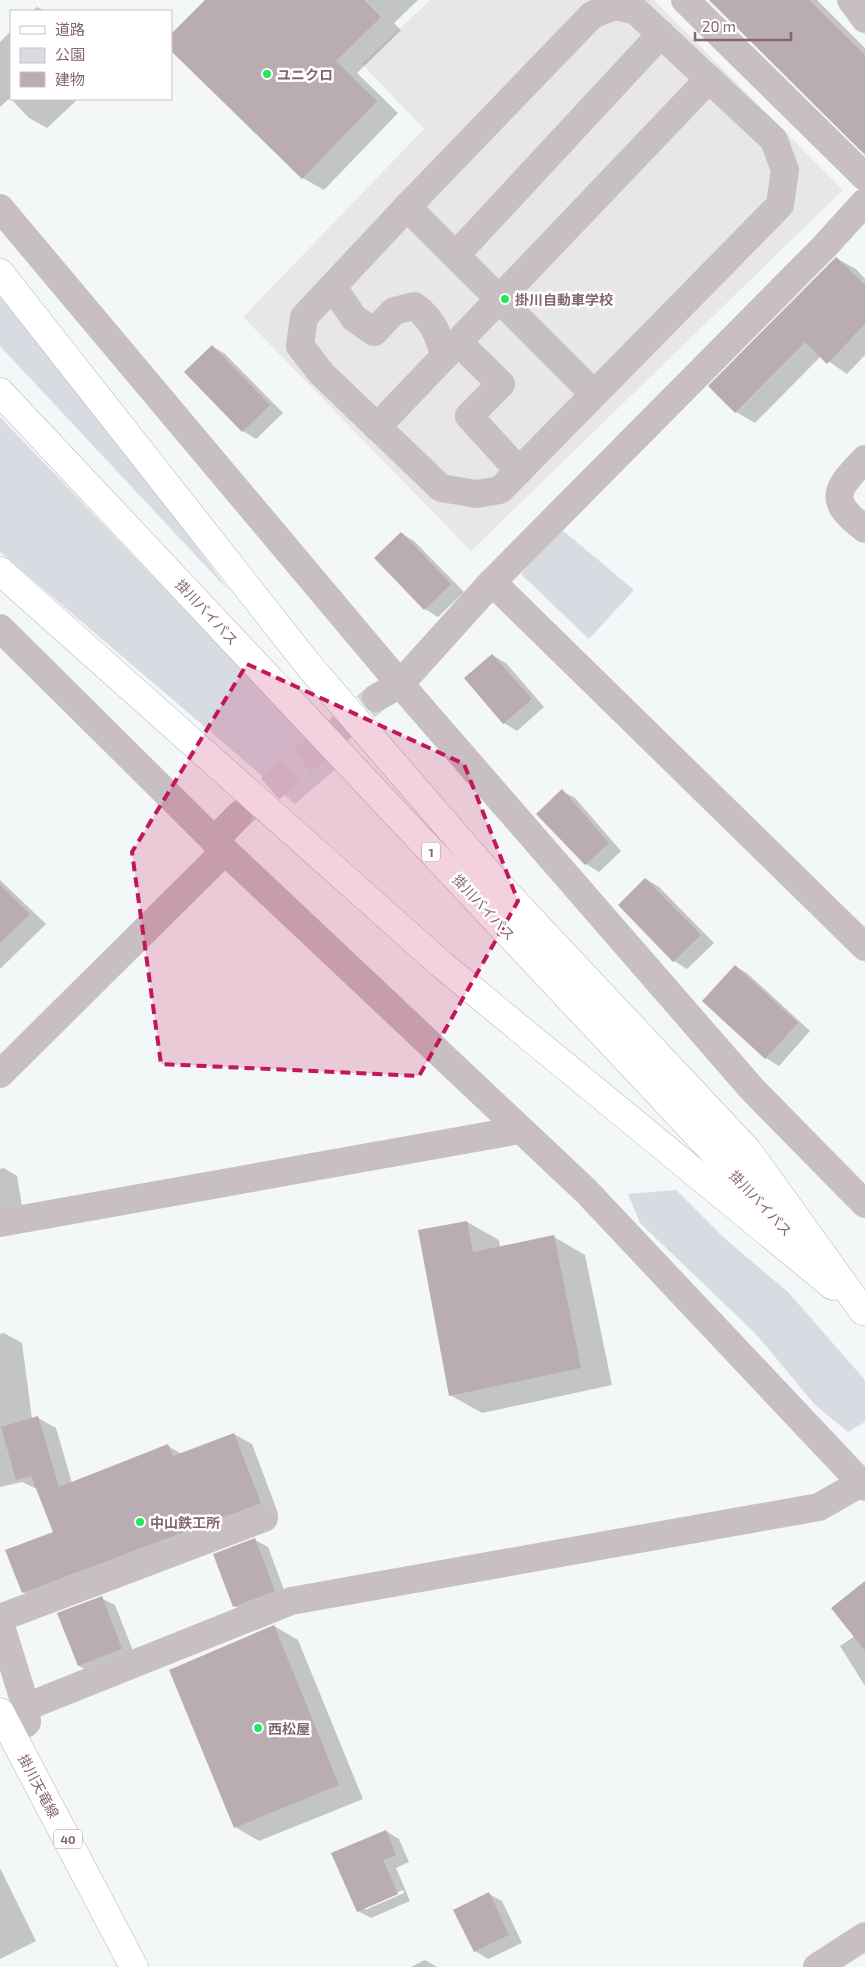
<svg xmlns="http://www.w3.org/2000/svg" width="865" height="1967" viewBox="0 0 865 1967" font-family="'Exo 2','Noto Sans JP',sans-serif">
  <rect width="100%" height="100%" fill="#f4f7f7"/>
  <!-- built -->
  <path fill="#e7e7e9" d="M430 0H654L843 190 471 551 243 317 424 129 362 64Z"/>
  <!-- green -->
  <g fill="#d8dbe1">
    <path d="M0 292 128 452 229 591 0 346Z"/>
    <path d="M0 417 337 768 295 804 0 552Z"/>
    <path d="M560 528 634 590 589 639 521 574Z"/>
    <path d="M676 1190 722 1236 788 1292 865 1380V1422L848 1432 815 1405 756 1334 640 1223 628 1194Z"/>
  </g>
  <!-- shadow -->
  <g fill="#0003" fill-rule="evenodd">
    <path d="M207 0H418L394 23 401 30 357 73 398 113 324 190 303 178Z"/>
    <path d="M711 0H817L865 48V151Z"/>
    <path d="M37 7 45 11H32Z"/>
    <path d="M11 31V99H78L47 128 29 118 10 98 0 107V42Z"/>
    <path d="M836 258 856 269 865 279V355L847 374 821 356 755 423 736 412 710 386Z"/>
    <path d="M212 346 225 354 283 413 256 439 243 431 185 372Z"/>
    <path d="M401 533 414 541 464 592 438 617 425 609Z"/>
    <path d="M492 655 506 663 544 707 517 731 504 723 465 679Z"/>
    <path d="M562 791 575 798 621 851 599 872 586 864Z"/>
    <path d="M646 879 659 887 714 943 687 969 674 961 619 905Z"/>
    <path d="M0 880 46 924 0 969Z"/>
    <path d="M735 966 748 974 810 1031 779 1066 766 1058Z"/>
    <path d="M4 1168 17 1176 23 1212 0 1217V1169Z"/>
    <path d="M467 1222 499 1240 500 1247 554 1237 585 1255 612 1385 482 1413 450 1395Z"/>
    <path d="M4 1333 22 1343 32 1419 38 1418 56 1428 72 1483 168 1446 182 1454 234 1434 252 1444 278 1513 40 1602 23 1592 54 1533 37 1489 22 1482 0 1487V1334Z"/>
    <path d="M255 1540 268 1547 287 1598 248 1614 234 1606Z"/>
    <path d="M865 1582V1686L840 1646 855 1636Z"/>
    <path d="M101 1598 115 1605 135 1656 92 1673 79 1666 58 1614Z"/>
    <path d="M274 1626 298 1640 363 1799 259 1841 235 1827Z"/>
    <path d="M386 1831 399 1839 409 1862 396 1868 410 1901 371 1918 358 1911ZM403 1890 404 1893 365 1910V1907Z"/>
    <path d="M0 1868 36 1941 0 1959Z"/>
    <path d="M489 1894 502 1901 522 1943 488 1959 475 1951Z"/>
    <path d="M425 1960 437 1967H411Z"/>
  </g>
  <!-- building -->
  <g fill="#baacb3">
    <path d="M205 0H364L381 17 336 61 377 101 302 179 171 51V34Z"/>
    <path d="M709 0H809L865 55V155Z"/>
    <path d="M836 257 865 285V324L827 364 805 342 735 413 708 386Z"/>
    <path d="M212 345 270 405 242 432 184 372Z"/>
    <path d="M401 532 451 584 424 610 374 558Z"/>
    <path d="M492 654 532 699 503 724 464 678Z"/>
    <path d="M562 789 609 843 585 865 536 814Z"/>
    <path d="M645 878 701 935 673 962 618 905Z"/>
    <path d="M0 885 30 914 0 943Z"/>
    <path d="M735 965 798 1023 765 1059 702 1001Z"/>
    <path d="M467 1221 473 1252 554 1235 581 1368 449 1396 418 1230Z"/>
    <path d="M38 1416 59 1487 168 1444 173 1456 234 1433 261 1503 22 1593 5 1550 53 1532 31 1476 16 1480 1 1427Z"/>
    <path d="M255 1538 275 1591 233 1607 213 1554Z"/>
    <path d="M865 1581V1651L831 1608Z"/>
    <path d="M102 1596 122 1649 78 1666 57 1613Z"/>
    <path d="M274 1625 339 1785 234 1828 169 1670Z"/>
    <path d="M386 1830 396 1855 383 1860 398 1894 357 1912 331 1853Z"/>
    <path d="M489 1892 509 1935 474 1952 453 1910Z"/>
  </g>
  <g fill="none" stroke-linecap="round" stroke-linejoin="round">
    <!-- minor-tunnel -->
    <path stroke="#d8d2d6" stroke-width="28" stroke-dasharray="28 14" stroke-linecap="butt" d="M238 816 376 698"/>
    <defs>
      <path id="major" d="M0 1712 134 1967"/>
      <g id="highway">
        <path d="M0 273 310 667 494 880 748 1151 863 1311"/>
        <path d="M0 392 786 1229"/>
        <path d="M0 571 441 964 833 1286"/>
      </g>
    </defs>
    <!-- major casing -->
    <use href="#major" stroke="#bcb3b7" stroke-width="29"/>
    <!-- highway casing -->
    <use href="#highway" stroke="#bab3b6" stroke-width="29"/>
    <!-- minor -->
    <g stroke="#c8bfc3" stroke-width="28">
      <path d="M685 0 865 177"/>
      <path d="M851 0 865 19"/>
      <path d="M615 6 636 11 774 140 785 170 780 205 500 490 477 494 441 488 322 374 300 346 304 317 407 207 592 15Z"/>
      <path d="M407 207 594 394"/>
      <path d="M0 208 400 684 752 1089 865 1204"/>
      <path d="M456 255 661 34"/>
      <path d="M333 287 354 318 374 332 394 311 414 306C432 318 440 336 444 357"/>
      <path d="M458 342 501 384 469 416 519 471"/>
      <path d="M377 427 709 79"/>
      <path d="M865 459C836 489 826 500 865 529"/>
      <path d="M492 582 865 947"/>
      <path d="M0 628 225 851 586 1191 865 1487"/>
      <path d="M376 698 400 684 492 582 825 246 865 202"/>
      <path d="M214 841 238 816"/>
      <path d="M0 1074 225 851"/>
      <path d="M0 1223 520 1130"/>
      <path d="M0 1618 264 1518"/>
      <path d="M0 1623 26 1707 27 1722 25 1724"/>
      <path d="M26 1707 291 1601 819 1507 861 1483"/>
      <path d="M817 1967 865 1936"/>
    </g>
    <!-- major -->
    <use href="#major" stroke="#fff" stroke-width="28"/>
    <!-- highway -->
    <use href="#highway" stroke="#fff" stroke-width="28"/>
  </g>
  <!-- marked area -->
  <path fill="#c2185b" fill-opacity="0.2" stroke="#c2185b" stroke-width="4" stroke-dasharray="10 6" stroke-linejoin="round" d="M247 664 464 764 518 901 419 1076 161 1064 132 852Z"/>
  <!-- markers -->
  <g fill="#24e75d" stroke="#fff" stroke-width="2">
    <circle cx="267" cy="74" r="5"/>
    <circle cx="505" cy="299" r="5"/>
    <circle cx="140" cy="1522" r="5"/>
    <circle cx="258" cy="1728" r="5"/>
  </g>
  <g text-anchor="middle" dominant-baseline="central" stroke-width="5" stroke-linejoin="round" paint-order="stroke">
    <!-- shield labels -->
    <g fill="#fff" stroke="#aa939e" stroke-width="1">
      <rect x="422" y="842.5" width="18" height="19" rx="4"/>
      <rect x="54" y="1829.5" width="28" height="19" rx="4"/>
    </g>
    <g font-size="12" font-weight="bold" fill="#856575">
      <text x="431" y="852">1</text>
      <text x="68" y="1839">40</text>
    </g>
    <!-- poi labels -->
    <g font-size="14" font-weight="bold" fill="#856575" stroke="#fff" text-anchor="start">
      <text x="277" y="74">ユニクロ</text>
      <text x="515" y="299">掛川自動車学校</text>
      <text x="150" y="1522">中山鉄工所</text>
      <text x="268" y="1728">西松屋</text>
    </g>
    <!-- street labels -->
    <g font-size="14" fill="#856575" stroke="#fff">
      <text transform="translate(207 612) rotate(47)">掛川バイパス</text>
      <text transform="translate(484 907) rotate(47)">掛川バイパス</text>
      <text transform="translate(761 1203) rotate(47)">掛川バイパス</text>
      <text transform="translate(39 1786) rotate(62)">掛川天竜線</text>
    </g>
  </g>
  <!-- legend -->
  <rect x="10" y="10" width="162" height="90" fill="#ffffff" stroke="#cec1c8"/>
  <rect x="20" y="26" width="25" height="8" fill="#ffffff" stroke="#cec1c8"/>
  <text x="55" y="35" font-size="15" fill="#856575">道路</text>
  <rect x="20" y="48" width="25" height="15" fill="#d8dbe1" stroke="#cec1c8"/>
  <text x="55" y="60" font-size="15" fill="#856575">公園</text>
  <rect x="20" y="72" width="25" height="15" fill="#baacb3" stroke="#cec1c8"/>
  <text x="55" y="85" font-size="15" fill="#856575">建物</text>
  <!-- scale -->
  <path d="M695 32v8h96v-8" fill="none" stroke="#856575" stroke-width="2.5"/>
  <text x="702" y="32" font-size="15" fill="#856575" stroke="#ffffff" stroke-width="4" paint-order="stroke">20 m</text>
</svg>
